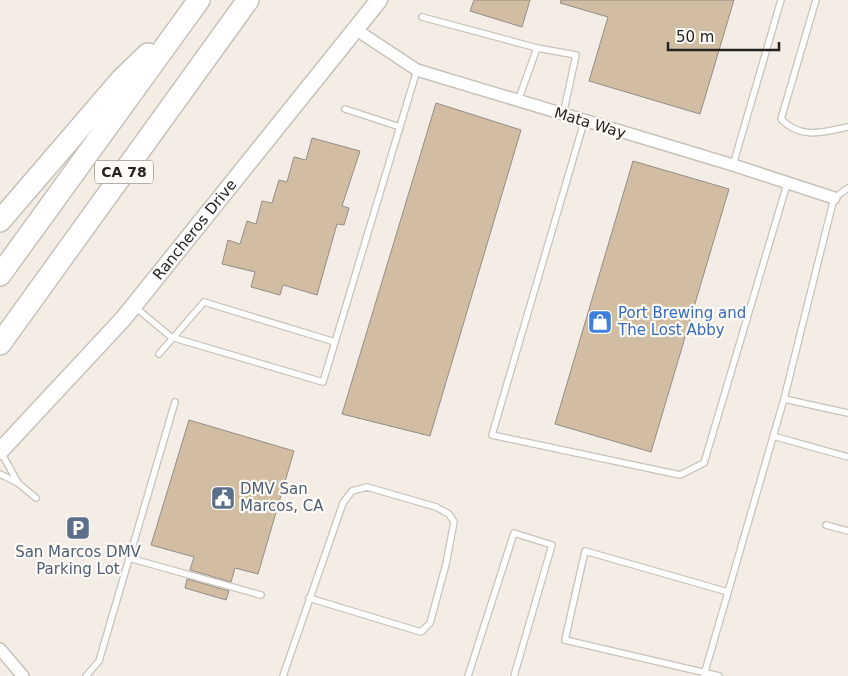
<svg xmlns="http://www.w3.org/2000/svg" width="848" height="676" viewBox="0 0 848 676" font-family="'DejaVu Sans',sans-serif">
  <rect width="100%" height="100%" fill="#f3ede6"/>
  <!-- building -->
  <g fill="#d0bda2" stroke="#938e87">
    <path d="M474 0H530L522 27 470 11Z"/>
    <path d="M561 0H734L700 114 589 81 608 17 560 3Z"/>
    <path d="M436 103 521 130 430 436 342 414Z"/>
    <path d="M312 138 360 151 342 206 349 208 344 225 337 224 317 295 283 285 280 295 251 287 255 272 222 264 228 240 240 244 247 221 256 224 262 201 272 203 279 180 287 182 294 157 306 160Z"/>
    <path d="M633 161 729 189 651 452 555 424Z"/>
    <path d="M189 420 294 451 258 574 235 568 231 582 190 570 194 557 151 545Z"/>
    <path d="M187 579 229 591 226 600 185 588Z"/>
  </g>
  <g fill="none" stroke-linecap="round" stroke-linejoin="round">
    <defs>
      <g id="service">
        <path d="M816 0 781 119C801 140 823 132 848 127"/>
        <path d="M422 17 537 48"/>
        <path d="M518 101 537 48 576 55 563 115"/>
        <path d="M345 109 400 127"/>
        <path d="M584 122 492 435 680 475 704 463 787 184"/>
        <path d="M733 165 781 0"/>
        <path d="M848 188 834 198 784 399 848 413"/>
        <path d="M135 307 171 337 323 382 417 70"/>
        <path d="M159 354 204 302 335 342"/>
        <path d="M773 436 848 457"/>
        <path d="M1 452 18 483"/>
        <path d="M0 474 18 483 36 498"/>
        <path d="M826 525 848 531"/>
        <path d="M129 558 261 595"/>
        <path d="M704 675 784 399"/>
        <path d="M86 676 99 661 175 402"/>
        <path d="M283 676 343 503 352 491 367 487 436 507 449 514 454 522 446 564 430 623 421 632 309 598"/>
        <path d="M468 676 514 533 552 545 514 676"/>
        <path d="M719 676 565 640 585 551 728 592"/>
      </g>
      <g id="minor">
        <path d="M355 29 417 70 733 165 834 198"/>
        <path d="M0 649 23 676"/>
      </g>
      <g id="secondary">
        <path id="s1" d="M0 451 123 319 379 0"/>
      </g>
      <g id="motorway">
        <path d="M0 221 121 80 148 54"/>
        <path d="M0 275 199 0"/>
        <path d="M0 344 248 0"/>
      </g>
    </defs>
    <!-- service casing -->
    <use href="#service" stroke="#c7c2ba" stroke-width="8"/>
    <!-- minor casing -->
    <use href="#minor" stroke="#c7c2ba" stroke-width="14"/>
    <!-- secondary casing -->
    <use href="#secondary" stroke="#c7c2ba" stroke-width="19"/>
    <!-- motorway casing -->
    <use href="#motorway" stroke="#c7c2ba" stroke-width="24"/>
    <!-- service -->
    <use href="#service" stroke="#fff" stroke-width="5.5"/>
    <!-- minor -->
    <use href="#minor" stroke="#fff" stroke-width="11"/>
    <!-- secondary -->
    <use href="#secondary" stroke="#fff" stroke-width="16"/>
    <!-- motorway -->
    <use href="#motorway" stroke="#fff" stroke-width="21"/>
  </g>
  <!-- icons -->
  <defs>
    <symbol id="shop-square" viewBox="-11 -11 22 22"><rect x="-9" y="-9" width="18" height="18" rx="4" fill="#3f7fe0" stroke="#fffbf6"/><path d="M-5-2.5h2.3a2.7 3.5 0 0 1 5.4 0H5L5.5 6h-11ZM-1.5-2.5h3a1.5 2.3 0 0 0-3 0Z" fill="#fff"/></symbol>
    <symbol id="civic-square" viewBox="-11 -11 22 22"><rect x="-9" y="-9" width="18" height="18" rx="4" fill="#5c6f8a" stroke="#fffbf6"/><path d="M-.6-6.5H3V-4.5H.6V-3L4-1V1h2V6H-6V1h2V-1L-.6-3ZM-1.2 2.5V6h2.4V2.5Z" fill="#fff"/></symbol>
    <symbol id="parking-square" viewBox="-11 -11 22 22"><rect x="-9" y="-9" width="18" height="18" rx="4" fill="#5c6f8a" stroke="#fffbf6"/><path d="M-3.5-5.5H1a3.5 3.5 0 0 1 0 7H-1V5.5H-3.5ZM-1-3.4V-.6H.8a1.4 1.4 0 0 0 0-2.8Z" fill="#fff"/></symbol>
  </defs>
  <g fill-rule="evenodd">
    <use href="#shop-square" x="586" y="308" width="28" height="28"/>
    <use href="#civic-square" x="209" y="484" width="28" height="28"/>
    <use href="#parking-square" x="64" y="514" width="28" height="28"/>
  </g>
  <g text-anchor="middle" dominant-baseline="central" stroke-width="4.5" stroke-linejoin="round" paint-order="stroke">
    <!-- shield labels -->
    <rect fill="#fffbf6" stroke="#666460" stroke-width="1" x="95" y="160.5" width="58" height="23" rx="4"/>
    <g font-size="14" font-weight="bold" fill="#252320">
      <text x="124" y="172">CA 78</text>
    </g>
    <!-- street labels -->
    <g font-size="15" fill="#252320" stroke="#fffbf6">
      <text transform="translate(590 123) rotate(17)">Mata Way</text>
      <text stroke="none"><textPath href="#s1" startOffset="295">Rancheros Drive</textPath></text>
    </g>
    <!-- shop labels -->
    <g font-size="15" fill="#366cbe" stroke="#fffbf6" text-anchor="start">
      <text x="618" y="313">Port Brewing and<tspan x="618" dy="17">The Lost Abby</tspan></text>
    </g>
    <!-- service labels -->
    <g font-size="15" fill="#4e5e75" stroke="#fffbf6" text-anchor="start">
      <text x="240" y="489">DMV San<tspan x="240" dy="17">Marcos, CA</tspan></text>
      <text x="78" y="552" text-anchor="middle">San Marcos DMV<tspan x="78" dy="17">Parking Lot</tspan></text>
    </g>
  </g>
  <!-- scale -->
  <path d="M668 42v8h111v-8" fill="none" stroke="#252320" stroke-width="2.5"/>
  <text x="676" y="42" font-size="15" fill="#252320" stroke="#fffbf6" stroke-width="4" paint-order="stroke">50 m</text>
</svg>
